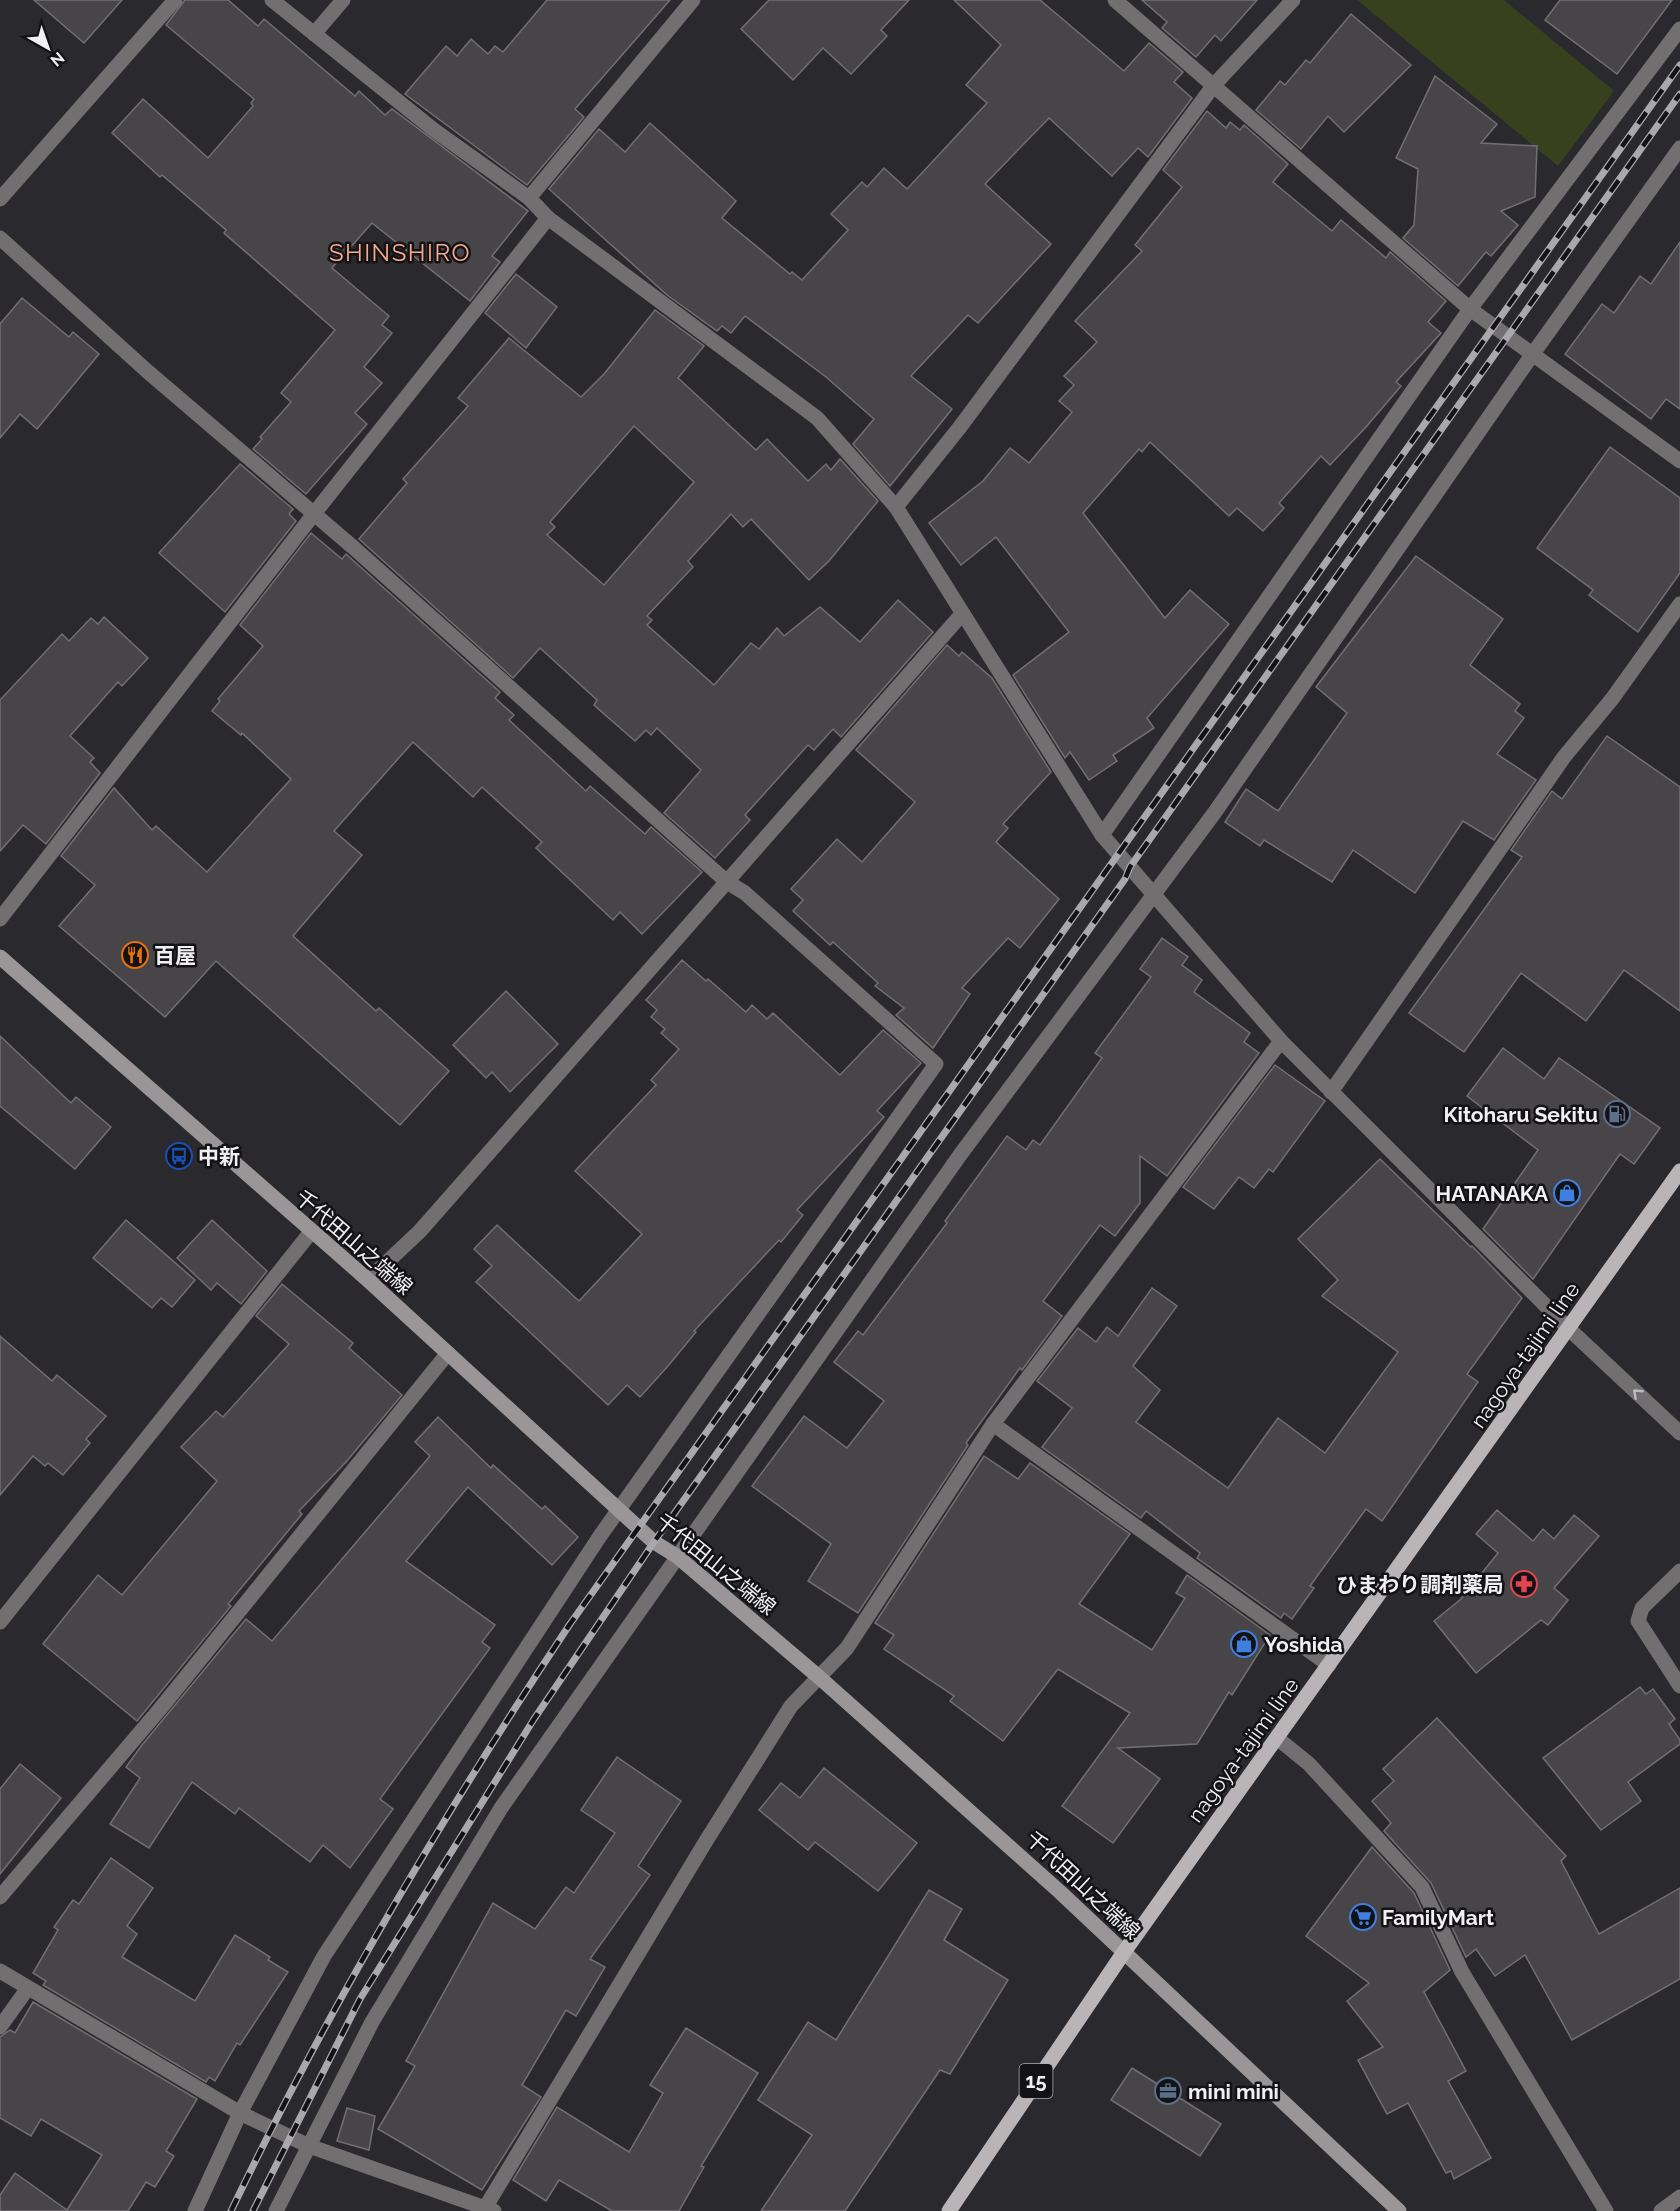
<svg xmlns="http://www.w3.org/2000/svg" width="1680" height="2211" viewBox="0 0 1680 2211" font-family="Raleway,'Noto Sans JP',sans-serif">
  <rect width="100%" height="100%" fill="#2a292d"/>
  <!-- green -->
  <path fill="#38401d" d="M1357 0H1504L1614 91 1558 166Z"/>
  <!-- building -->
  <g fill="#484548" stroke="#726f72" stroke-width="1.5" fill-rule="evenodd">
    <path d="M34 0H122L84 43Z"/>
    <path d="M185 0H228L258 26 264 19 355 96 359 91 385 115 392 109 528 211 492 256 500 262 470 301 372 223 332 268 389 316 382 325 392 333 364 367 382 383 355 413 367 424 306 494 253 449 262 439 260 437 291 402 281 393 335 330 224 233 226 230 162 175 160 177 112 133 143 99 208 158 253 106 251 103 254 99 166 25Z"/>
    <path d="M547 0H670L575 109 584 117 527 185 405 94 446 46 457 56 471 39 488 54 495 46 503 52Z"/>
    <path d="M769 0H909L881 30 887 36 851 74 823 48 793 80 741 29Z"/>
    <path d="M954 0H1040L1124 71 1149 43 1183 72 1174 82 1192 98 1148 157 1138 148 1112 176 1049 118 985 184 1051 244 978 323 968 315 911 376 952 409 890 486 853 444 874 419 826 377 745 316 731 333 722 326 717 331 667 295 549 189 599 129 625 152 650 123 736 201 722 218 790 274 792 272 802 280 848 230 831 214 862 182 867 187 884 168 907 189 987 103 966 85 1001 45Z"/>
    <path d="M1142 0H1257L1221 41 1215 35 1196 57 1162 28 1167 22Z"/>
    <path d="M1560 0H1672L1617 74 1545 20Z"/>
    <path d="M1351 14 1411 65 1344 132 1328 116 1301 149 1256 110 1280 81 1285 85 1306 60 1310 63Z"/>
    <path d="M1435 76 1497 124 1481 143 1537 146 1535 197 1501 211 1518 225 1491 256 1486 252 1458 286 1403 238 1414 225 1418 169 1396 158Z"/>
    <path d="M1207 111 1226 128 1230 122 1240 130 1244 125 1288 164 1273 182 1332 231 1341 220 1386 258 1390 252 1446 301 1428 322 1441 333 1396 382 1401 386 1366 427 1330 465 1321 456 1279 503 1284 508 1263 531 1237 508 1229 516 1150 442 1142 452 1139 449 1083 513 1165 618 1190 590 1229 624 1147 718 1154 728 1113 755 1117 761 1089 780 1070 752 1065 758 1013 675 1069 632 996 537 961 565 929 523 983 481 1010 448 1029 463 1072 412 1059 401 1074 385 1064 376 1097 342 1075 321 1142 251 1135 245 1182 187 1163 170Z"/>
    <path d="M1680 242V409L1666 399 1651 419 1565 354 1602 304 1614 313 1640 276 1651 284Z"/>
    <path d="M516 274 557 307 526 348 485 313Z"/>
    <path d="M22 298 69 337 73 332 99 354 37 429 20 414 0 438V324Z"/>
    <path d="M655 310 704 346 678 378 756 450 767 439 808 481 826 464 831 470 840 459 878 501 829 561 809 580 751 519 743 527 731 514 688 561 693 567 647 616 652 620 647 625 714 685 751 643 759 649 777 628 784 636 820 607 860 642 898 600 933 632 841 737 833 729 814 750 808 745 745 815 750 820 715 858 664 813 701 770 657 728 651 735 646 730 635 741 594 705 597 700 540 648 513 678 359 539 407 483 403 479 468 406 458 398 509 338 581 397 604 374ZM634 426 694 482 604 585 547 535 555 527 550 522Z"/>
    <path d="M1610 447 1680 498V573L1638 632 1589 595 1593 590 1537 548Z"/>
    <path d="M240 464 293 509 289 514 296 521 225 612 159 553Z"/>
    <path d="M311 533 342 559 346 554 500 692 495 698 514 715 509 720 586 791 590 786 645 834 651 827 702 872 642 934 620 912 613 920 536 848 542 842 482 787 473 797 413 742 334 831 362 855 293 936 376 1011 379 1008 449 1071 400 1125 216 961 165 1017 59 926 95 885 61 856 114 788 152 830 156 826 207 872 291 779 242 733 241 735 212 711 220 701 218 699 263 646 240 625Z"/>
    <path d="M1416 556 1503 619 1470 665 1520 704 1515 711 1524 718 1497 754 1536 780 1494 840 1463 821 1415 893 1353 850 1332 882 1264 840 1260 846 1225 822 1246 789 1278 811 1347 713 1316 687Z"/>
    <path d="M104 617 148 658 122 686 118 682 70 736 94 758 90 762 100 773 46 844 23 825 0 851V700L62 634 69 641 91 618 98 624Z"/>
    <path d="M947 645 959 656 962 652 992 678 1051 772 1003 824 1008 828 996 842 1059 899 1020 948 1008 938 962 988 970 994 933 1048 896 1015 904 1008 875 986 878 983 833 942 830 945 793 911 803 900 791 889 837 839 862 862 915 802 856 750Z"/>
    <path d="M1607 736 1680 787V1011L1624 970 1586 1021 1521 973 1464 1052 1409 1013 1522 857 1511 850 1552 791 1562 799Z"/>
    <path d="M1162 938 1188 957 1182 965 1202 980 1194 992 1250 1033 1244 1042 1259 1053 1167 1176 1140 1156V1203L1115 1236 1100 1225 1043 1301 1062 1316 1022 1370 1020 1368 966 1443 968 1445 858 1613 808 1581 831 1544 752 1486 804 1416 847 1448 884 1401 834 1362 858 1331 863 1335 947 1223 945 1221 1007 1136 1026 1150 1033 1140 1040 1145 1102 1058 1095 1053 1151 977 1140 969Z"/>
    <path d="M682 960 706 981 708 979 746 1012 752 1005 767 1019 773 1013 840 1075 883 1030 921 1063 877 1111 884 1117 797 1210 803 1215 781 1242 779 1240 694 1331 696 1332 668 1366 640 1397 627 1385 608 1405 476 1282 492 1266 474 1249 497 1225 579 1301 642 1234 575 1171 656 1085 651 1080 679 1049 661 1033 665 1029 651 1017 657 1010 646 1000Z"/>
    <path d="M506 991 558 1044 510 1092 492 1072 486 1078 453 1045Z"/>
    <path d="M0 1036 71 1103 76 1097 111 1127 75 1169 0 1106Z"/>
    <path d="M1503 1048 1544 1079 1559 1058 1660 1128 1634 1164 1620 1154 1533 1279 1483 1229 1538 1150 1467 1096Z"/>
    <path d="M1275 1065 1325 1101 1273 1172 1269 1169 1254 1188 1239 1177 1214 1209 1183 1187Z"/>
    <path d="M1380 1159 1471 1247 1472 1246 1522 1298 1467 1374 1478 1382 1382 1521 1366 1509 1310 1586 1314 1588 1292 1619 1284 1613 1281 1618 1197 1558 1200 1553 1146 1511 1141 1518 1042 1447 1072 1408 1037 1381 1078 1328 1096 1342 1107 1327 1118 1336 1152 1288 1177 1306 1133 1366 1160 1390 1136 1422 1228 1488 1278 1418 1325 1453 1398 1352 1322 1296 1338 1280 1298 1239Z"/>
    <path d="M126 1220 195 1280 172 1307 161 1298 152 1308 93 1258Z"/>
    <path d="M212 1220 267 1271 241 1304 217 1283 211 1290 177 1258Z"/>
    <path d="M282 1284 353 1343 349 1348 402 1395 346 1462 299 1511 302 1514 228 1604 231 1606 137 1721 43 1644 98 1575 122 1595 217 1481 181 1447 216 1411 223 1417 289 1344 256 1316Z"/>
    <path d="M0 1336 52 1381 57 1375 106 1416 86 1439 90 1443 63 1475 48 1463 45 1466 33 1456 0 1495Z"/>
    <path d="M438 1417 491 1468 493 1465 542 1509 545 1506 578 1537 552 1565 468 1487 406 1561 495 1625 482 1642 490 1648 380 1799 393 1809 350 1868 323 1845 310 1862 239 1808 235 1814 192 1782 149 1848 110 1824 140 1778 126 1767 142 1745 246 1619 272 1641 430 1456 415 1442Z"/>
    <path d="M984 1456 1018 1479 1030 1463 1130 1534 1079 1604 1152 1650 1185 1598 1176 1593 1187 1575 1270 1635 1232 1695 1229 1692 1197 1744 1118 1748 1160 1779 1113 1843 1062 1806 1130 1713 1058 1669 1003 1741 950 1701 954 1696 884 1649 894 1635 875 1623Z"/>
    <path d="M1497 1510 1533 1541 1543 1529 1554 1539 1574 1515 1599 1536 1554 1588 1568 1600 1548 1625 1541 1620 1476 1673 1434 1621 1461 1599 1498 1553 1476 1534Z"/>
    <path d="M1640 1687 1646 1694 1653 1689 1675 1719 1669 1724 1680 1740V1744L1628 1782 1641 1801 1601 1830 1543 1758Z"/>
    <path d="M1437 1718 1566 1856 1561 1861 1599 1934 1680 1888V1979L1572 2040 1525 1955 1495 1976 1476 1949 1466 1957 1431 1883 1384 1831 1391 1823 1372 1801 1394 1781 1383 1769Z"/>
    <path d="M617 1757 681 1801 638 1866 650 1875 590 1959 605 1967 576 2016 566 2010 522 2085 541 2097 482 2190 378 2129 415 2066 406 2061 493 1903 535 1929 566 1887 574 1893 615 1833 581 1810Z"/>
    <path d="M20 1764 61 1798 0 1874V1789Z"/>
    <path d="M824 1768 917 1843 878 1891 815 1842 808 1850 759 1810 781 1783 800 1798Z"/>
    <path d="M1372 1847 1414 1893 1450 1970 1424 1992 1466 2071 1448 2081 1491 2158 1454 2179 1451 2171 1446 2173 1408 2103 1387 2114 1358 2060 1383 2047 1347 2001 1369 1983 1306 1936Z"/>
    <path d="M111 1858 153 1888 127 1926 137 1934 122 1957 195 2001 235 1935 270 1957 268 1960 288 1972 240 2045 237 2043 215 2081 209 2077 206 2082 43 1985 46 1981 33 1973 58 1930 54 1927 73 1900 79 1904Z"/>
    <path d="M929 1890 962 1909 944 1940 1008 1980 950 2074 940 2070 845 2211H761L812 2135 758 2100 808 2022 836 2040Z"/>
    <path d="M33 2002 197 2099 166 2151 174 2156 155 2187 146 2182 128 2211H0V2195L15 2173 67 2210 102 2155 41 2119 31 2136 0 2118V2037L10 2030 15 2033Z"/>
    <path d="M686 2028 758 2073 701 2166 704 2167 679 2211H612L559 2180 546 2201 513 2180 557 2107 629 2152 663 2093 650 2085Z"/>
    <path d="M1132 2068 1221 2124 1200 2156 1111 2100Z"/>
    <path d="M347 2108 375 2116 369 2150 337 2141Z"/>
  </g>
  <g fill="none" stroke-linecap="round" stroke-linejoin="round">
    <!-- lane -->
    <path stroke="#716f6f" stroke-width="15" d="M993 1424 1329 1665"/>
    <!-- street -->
    <g stroke="#716f6f" stroke-width="15">
      <path d="M272 0 434 130 529 198 548 218 817 418 896 507 1102 835 1281 1041 1569 1329 1680 1433"/>
      <path d="M1115 0 1470 309 1680 461"/>
      <path d="M314 34 343 0"/>
      <path d="M529 198 693 0"/>
      <path d="M0 199 175 0"/>
      <path d="M0 238 147 371 354 548 727 882 745 893 936 1064 600 1536 324 1956 240 2113 195 2211"/>
      <path d="M896 507 960 427 1214 85 1293 0"/>
      <path d="M1102 835 1470 309 1680 29"/>
      <path d="M0 919 313 515 548 218"/>
      <path d="M1331 1092 1564 757 1612 699 1680 604"/>
      <path d="M368 1280 420 1231 962 614"/>
      <path d="M1680 1571 1642 1608 1638 1621 1680 1686"/>
      <path d="M0 1622 311 1232"/>
      <path d="M1277 1738 1309 1764 1422 1887 1462 1972 1606 2211"/>
      <path d="M0 1897 160 1709 448 1353"/>
      <path d="M0 1971 240 2113 309 2146 494 2211"/>
      <path d="M0 2027 28 1988"/>
      <path d="M485 2208 706 1841 791 1706 847 1648 993 1424 1281 1041"/>
      <path d="M276 2211 372 2022 501 1808 960 1155 1215 812 1532 355 1680 148"/>
      <path d="M1661 2211 1680 2197"/>
    </g>
    <!-- secondary -->
    <path stroke="#9a9697" stroke-width="15" d="M0 957 368 1280 654 1542 678 1557 820 1678 1060 1892 1399 2211"/>
    <!-- primary -->
    <path stroke="#b9b4b5" stroke-width="15" d="M949 2211 1124 1952 1680 1171"/>
    <defs>
      <g id="rail">
        <path d="M231 2211C329 2006 445 1812 570 1624L1680 65"/>
        <path d="M253 2211 360 1999 534 1719 654 1542 1125 879 1130 867 1680 94"/>
      </g>
    </defs>
    <!-- rail casing -->
    <use href="#rail" stroke="#a9a9ab" stroke-width="7"/>
    <!-- rail -->
    <use href="#rail" stroke="#131214" stroke-width="4.5" stroke-dasharray="14" stroke-linecap="butt"/>
  </g>
  <!-- one-way arrows -->
  <defs><path id="oneway-chevron" d="M-2-3.5L2.5 0L-2 3.5" fill="none" stroke-width="1.6" stroke-linecap="round" stroke-linejoin="round" transform="scale(1.5)"/></defs>
  <use stroke="#bdbcbe" href="#oneway-chevron" transform="translate(1637 1393) rotate(-137)"/>
  <!-- icons -->
  <defs>
    <symbol id="restaurant-ring" viewBox="-11 -11 22 22"><circle r="9.5" fill="#131214" stroke="#e8710a" stroke-width="1.5"/><path d="M-5-6h1v4h1v-4h1v4h1v-4h1v5L-1.5 .5V6h-2V.5L-5-1ZM5-6V6H3V1.5H1.5Q1.5-4 5-6Z" fill="#e8710a"/></symbol>
    <symbol id="fuel-ring" viewBox="-11 -11 22 22"><circle r="9.5" fill="#131214" stroke="#5c6f8a" stroke-width="1.5"/><path d="M-5.5-6h7V0h2V4h1.3V-2.5L3-4.5l.8-.8L6-3V5H2.5V1h-1V6h-7ZM-4.2-4.7v3.2H.2V-4.7Z" fill="#5c6f8a"/></symbol>
    <symbol id="bus-ring" viewBox="-11 -11 22 22"><circle r="9.5" fill="#131214" stroke="#1a4fb4" stroke-width="1.5"/><path d="M-5-6H5V4H4V6H2V4H-2V6H-4V4H-5ZM-3.5-4V0h7V-4ZM-3.5 1.2v1.5H-2V1.2ZM2 1.2v1.5H3.5V1.2Z" fill="#1a4fb4"/></symbol>
    <symbol id="shop-ring" viewBox="-11 -11 22 22"><circle r="9.5" fill="#131214" stroke="#3f7fe0" stroke-width="1.5"/><path d="M-5-2.5h2.3a2.7 3.5 0 0 1 5.4 0H5L5.5 6h-11ZM-1.5-2.5h3a1.5 2.3 0 0 0-3 0Z" fill="#3f7fe0"/></symbol>
    <symbol id="pharmacy-ring" viewBox="-11 -11 22 22"><circle r="9.5" fill="#131214" stroke="#e0444e" stroke-width="1.5"/><path d="M-2-6h4v4h4v4h-4v4h-4v-4h-4v-4h4Z" fill="#e0444e"/></symbol>
    <symbol id="supermarket-ring" viewBox="-11 -11 22 22"><circle r="9.5" fill="#131214" stroke="#3f7fe0" stroke-width="1.5"/><path d="M-6-5.5h2.5l.6 2H6L4.5 2H-2.5L-4.4-4H-6ZM-1.5 3.2a1.3 1.3 0 1 0 .1 0ZM3 3.2a1.3 1.3 0 1 0 .1 0Z" fill="#3f7fe0"/></symbol>
    <symbol id="office-ring" viewBox="-11 -11 22 22"><circle r="9.5" fill="#131214" stroke="#5c6f8a" stroke-width="1.5"/><path d="M-6-3h4V-5.5h4V-3h4V5H-6ZM-1-4.5V-3h2v-1.5ZM-6 0V1H6V0Z" fill="#5c6f8a"/></symbol>
  </defs>
  <g fill-rule="evenodd">
    <use href="#restaurant-ring" x="120" y="940" width="30" height="30"/>
    <use href="#fuel-ring" x="1602" y="1099" width="30" height="30"/>
    <use href="#bus-ring" x="164" y="1141" width="30" height="30"/>
    <use href="#shop-ring" x="1552" y="1178" width="30" height="30"/>
    <use href="#pharmacy-ring" x="1509" y="1569" width="30" height="30"/>
    <use href="#shop-ring" x="1229" y="1629" width="30" height="30"/>
    <use href="#supermarket-ring" x="1348" y="1902" width="30" height="30"/>
    <use href="#office-ring" x="1153" y="2076" width="30" height="30"/>
  </g>
  <g text-anchor="middle" dominant-baseline="central" stroke-width="5" stroke-linejoin="round" paint-order="stroke">
    <!-- shield labels -->
    <rect fill="#131214" stroke="#aeadaf" stroke-width="1.5" x="1019.5" y="2064" width="33" height="34" rx="4.5"/>
    <g font-size="20" font-weight="bold" fill="#f0f0f2">
      <text x="1036" y="2081">15</text>
    </g>
    <!-- poi labels -->
    <g font-size="21" font-weight="bold" fill="#f0f0f2" stroke="#131214" text-anchor="start">
      <text x="154" y="955">百屋</text>
      <text x="1598" y="1114" text-anchor="end">Kitoharu Sekitu</text>
      <text x="198" y="1156">中新</text>
      <text x="1548" y="1193" text-anchor="end">HATANAKA</text>
      <text x="1504" y="1584" text-anchor="end">ひまわり調剤薬局</text>
      <text x="1264" y="1644">Yoshida</text>
      <text x="1382" y="1917">FamilyMart</text>
      <text x="1188" y="2091">mini mini</text>
    </g>
    <!-- street labels -->
    <g font-size="21" fill="#f0f0f2" stroke="#131214">
      <text transform="translate(354 1242) rotate(41)">千代田山之端線</text>
      <text transform="translate(1525 1355) rotate(-55)">nagoya-tajimi line</text>
      <text transform="translate(716 1564) rotate(39)">千代田山之端線</text>
      <text transform="translate(1243 1750) rotate(-54)">nagoya-tajimi line</text>
      <text transform="translate(1083 1885) rotate(43)">千代田山之端線</text>
    </g>
    <!-- quarter labels -->
    <g font-size="24" letter-spacing="1.5" fill="#f9ab8f" stroke="#131214">
      <text x="400" y="252">SHINSHIRO</text>
    </g>
  </g>
  <!-- north arrow -->
  <g transform="translate(48 48) rotate(140)" stroke="#131214" stroke-width="4.5" paint-order="stroke">
  <path d="M0-4.5L10 22L0 15L-10 22Z" fill="#f0f0f2"/>
  <text y="-9" font-size="16" font-weight="bold" text-anchor="middle" fill="#f0f0f2">N</text>
  </g>
</svg>
